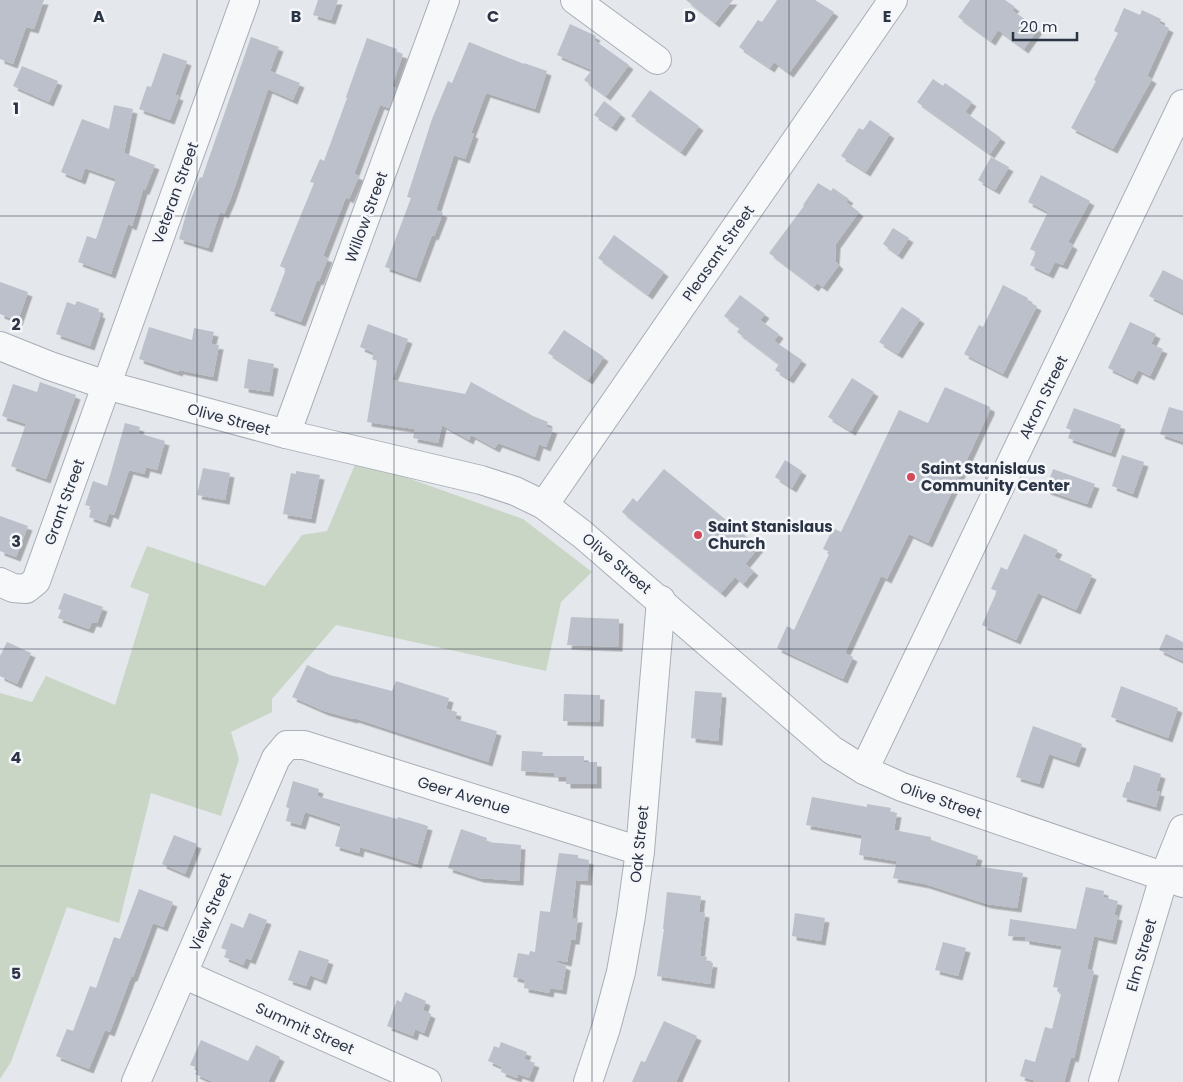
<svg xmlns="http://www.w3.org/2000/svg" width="1183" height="1082" viewBox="0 0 1183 1082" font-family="Poppins,sans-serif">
  <defs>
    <filter id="shadow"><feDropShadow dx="4.5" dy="4.5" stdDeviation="0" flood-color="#0004"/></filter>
  </defs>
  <rect width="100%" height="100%" fill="#e4e7ec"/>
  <!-- green -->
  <path fill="#c9d6c5" d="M357 460 523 519 592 572 561 602 546 671 336 625 272 699V712L231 732 239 759 221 816 151 793 119 923 67 907 11 1062 0 1079V693L32 702 46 676 115 705 149 594 130 587 147 546 265 586 302 535 327 531Z"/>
  <!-- building -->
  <g fill="#bbc0ca" filter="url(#shadow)">
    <path d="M0 0H44L34 29 26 27 13 64 0 59Z"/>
    <path d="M318 0H338L331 20 313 15Z"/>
    <path d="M686 0H733L715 23Z"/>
    <path d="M777 0H815L834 12 789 73 774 62 770 68 739 47 758 20 762 22Z"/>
    <path d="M970 0H1005L1015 7 1012 10 1038 29 1024 49 998 30 991 41 958 17Z"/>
    <path d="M1124 8 1140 15 1142 10 1161 19 1159 23 1169 28 1147 76 1152 79 1113 149 1071 128 1096 81 1094 80 1118 33 1114 31Z"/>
    <path d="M570 24 596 36 594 40 629 65 606 96 584 80 592 70 557 55Z"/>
    <path d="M251 37 279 47 270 71 300 83 293 100 268 89 231 198 224 214 220 212 208 248 179 239 189 204 200 177 202 178Z"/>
    <path d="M367 38 397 49 396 52 403 54 392 86 396 88 389 108 380 105 354 174 359 176 349 199 346 197 323 256 328 258 319 281 317 280 301 322 270 311 286 269 280 266 314 183 310 182 320 159 324 161 347 98 346 97Z"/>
    <path d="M469 42 524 64V63L547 71 535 109 486 93 471 133 474 134 465 159 454 155 436 210 443 213 434 236 432 235 416 278 385 267 411 198 407 197 432 119 448 81 452 83Z"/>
    <path d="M163 53 187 61 175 95 179 96 170 120 139 109 147 86 151 87Z"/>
    <path d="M22 66 58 81 49 102 13 86Z"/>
    <path d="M933 79 943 86 945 83 972 102 965 112 1001 138 990 154 917 102Z"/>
    <path d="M650 90 699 126 681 152 631 116Z"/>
    <path d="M604 101 621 114 612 127 594 115Z"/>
    <path d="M114 105 133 109 124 153 155 165 145 190H143L132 226 128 224 111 274 78 262 87 236 96 239 116 179 85 168 81 180 61 172 82 119 109 129Z"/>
    <path d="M870 120 890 134 866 172 841 156 859 128 863 130Z"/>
    <path d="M991 157 1009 167 995 190 978 180Z"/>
    <path d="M1041 175 1090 201 1068 242 1073 245 1063 265 1055 262 1049 274 1030 265 1036 252 1030 249 1048 212 1028 202Z"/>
    <path d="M818 183 831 191 833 188 849 199 846 202 859 212 836 244 835 261 839 265 823 287 817 283 814 287 769 253 804 206 803 205Z"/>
    <path d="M893 228 909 238 898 255 883 244Z"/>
    <path d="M614 235 664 272 648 295 598 258Z"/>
    <path d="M1163 270 1183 280V313L1149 296Z"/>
    <path d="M0 282 28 292 18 321 0 314Z"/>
    <path d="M1003 285 1028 298 1027 301 1037 306 1003 374 964 354 979 325 983 327Z"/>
    <path d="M740 295 765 314 760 320 779 334 774 341 802 360 789 379 775 370 779 364 737 332 740 328 724 316Z"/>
    <path d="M77 301 99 309 98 313 101 314 90 346 56 334 67 302 75 305Z"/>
    <path d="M902 307 920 319 898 354 879 342Z"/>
    <path d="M1130 322 1156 334 1151 344 1163 349 1150 376 1138 370 1133 380 1108 368Z"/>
    <path d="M368 324 408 339 392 380 465 394 471 382 533 416 548 422 546 427 553 429 546 447 539 444 535 457 498 443 495 448 471 435 469 440 442 425 438 443 413 438 415 429 367 422 377 361 372 359 374 353 360 347Z"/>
    <path d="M149 327 192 340 194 328 214 332 211 344 219 345 213 377 179 370 178 372 139 359Z"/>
    <path d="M564 330 604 357 588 380 548 353Z"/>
    <path d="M248 359 274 364 269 392 244 388Z"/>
    <path d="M852 378 874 392 851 431 828 417Z"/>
    <path d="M40 382 76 395 46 479 11 466 26 424 2 416 13 384 37 392Z"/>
    <path d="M945 387 990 407V410L928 543 909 534 887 579 881 576 845 653 853 657 843 679 777 648 787 626 794 630 830 552 823 549 833 528 841 532 899 410 928 423Z"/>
    <path d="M1169 407 1183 411V442L1160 434Z"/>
    <path d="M1074 408 1121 425 1111 453 1068 438 1071 430 1066 428Z"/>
    <path d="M125 423 140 427 138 433 165 441 157 470 146 467 144 474 129 470 114 515 109 513 106 523 89 517 92 507 85 505 93 481 107 486Z"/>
    <path d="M1122 455 1144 462 1133 494 1112 486Z"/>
    <path d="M785 460 802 471 792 488 775 477Z"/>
    <path d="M203 468 230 473 225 500 197 495Z"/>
    <path d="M664 469 759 547 745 564 754 571 743 584 735 577 721 593 622 512 633 498 637 502Z"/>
    <path d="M1053 469 1095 484 1087 504 1046 490Z"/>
    <path d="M296 471 320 475 311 519 283 514 291 473 296 474Z"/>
    <path d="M0 516 28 526 16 557 0 551Z"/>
    <path d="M1024 534 1058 550 1054 557 1092 575 1076 610 1038 593 1016 640 982 625 997 591 991 589 1001 567 1007 570Z"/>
    <path d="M64 593 103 607 97 623 92 622 89 629 58 618 61 610 58 609Z"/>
    <path d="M571 617 619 619 618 647 567 645Z"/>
    <path d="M1166 634 1183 642V661L1159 650Z"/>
    <path d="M7 642 31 653 17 684 0 676V656Z"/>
    <path d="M307 665 330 675 392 691 396 681 449 698 446 709 457 712 455 719 497 731 488 762 354 718 353 719 324 711 292 697Z"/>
    <path d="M1121 686 1178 708 1168 738 1111 717Z"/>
    <path d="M695 691 722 693 718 741 691 738Z"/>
    <path d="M564 694 600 695 599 722 563 721Z"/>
    <path d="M1033 726 1082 744 1075 763 1049 754 1039 784 1016 777Z"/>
    <path d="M522 751 543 752 542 756H584V762H597V784H566V777H554V773L521 771Z"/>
    <path d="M1134 765 1161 774 1156 791 1160 792 1156 807 1122 797 1127 782H1129Z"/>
    <path d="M293 781 319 789 317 796 397 819 398 817 428 826 417 864 360 847 359 853 335 846 341 824 305 812 301 825 286 821 289 808 286 807Z"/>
    <path d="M812 797 867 807V804L891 808 890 812 897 813 894 830 931 837V840L978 856 975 866 1023 873 1017 908 987 904 925 884 893 878 897 861 859 855 862 835 806 825Z"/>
    <path d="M461 829 487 838 486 842 521 845 519 881 479 878 448 868Z"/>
    <path d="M174 835 197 844 185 874 162 864Z"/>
    <path d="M559 853 578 855V858L589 860 587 881 576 880 572 918H578L575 940H571L567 962 557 960V962L566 966 562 990 550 988 549 993 524 988 525 980 513 977 518 953 529 955 530 951 535 952 540 911 550 912Z"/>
    <path d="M1086 887 1104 891 1103 897 1118 901 1114 915 1118 916 1112 940 1094 936 1087 969 1094 971 1074 1058 1071 1057 1064 1082H1033V1080L1020 1076 1025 1059 1035 1062 1045 1027 1052 1029 1061 994H1059L1060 988 1053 987 1062 946 1025 940V937L1008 936 1010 919 1076 929Z"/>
    <path d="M139 889 173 902 163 927 153 923 133 977H131L110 1032 105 1030 89 1069 56 1056 67 1029 73 1031 90 986 96 988 114 937 120 939Z"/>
    <path d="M667 892 701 896 699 912 705 913 700 956 707 957 706 962 713 963 710 984 657 976 664 929H663Z"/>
    <path d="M249 913 267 920 251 960 246 958 243 965 224 957 227 950 221 948 231 923 243 928Z"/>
    <path d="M795 913 825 918 821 941 792 936Z"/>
    <path d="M943 942 966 948 958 976 935 970Z"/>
    <path d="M299 950 329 960 322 980 310 975 306 986 288 980Z"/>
    <path d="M405 992 426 1001 423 1010 431 1014 424 1033 415 1029 413 1036 387 1026 397 1000 401 1002Z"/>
    <path d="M664 1021 697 1036 676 1082H632L641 1061 645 1062Z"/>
    <path d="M201 1040 248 1061 256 1045 280 1057 268 1082H213L195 1074 198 1068 190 1065Z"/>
    <path d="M501 1042 527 1052 524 1059 535 1063 529 1078 518 1074 517 1078 501 1072 502 1067 488 1061 494 1046 499 1048Z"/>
  </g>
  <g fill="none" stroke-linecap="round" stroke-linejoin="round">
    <defs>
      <g id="minor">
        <path d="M575 0 657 60"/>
        <path d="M0 346 50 366 106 385 286 434 481 480 515 491 544 505 582 534 832 750 864 770 902 787 1183 883"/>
        <path d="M286 434 445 0"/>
        <path d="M544 505 893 0"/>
        <path d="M0 582 13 588 26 589 36 581 245 0"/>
        <path d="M864 770 1183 104"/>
        <path d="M183 974 427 1082"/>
        <path d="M136 1082 276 758 287 745H304L640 851"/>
        <path d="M588 1082 606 1028 621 972 631 916 640 851 661 600"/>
        <path d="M1103 1082 1164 877 1183 829"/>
      </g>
    </defs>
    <!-- minor casing -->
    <use href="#minor" stroke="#a9aeb7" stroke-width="30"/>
    <!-- minor -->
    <use href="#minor" stroke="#f7f8fa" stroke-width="28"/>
  </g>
  <!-- grid -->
  <path fill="none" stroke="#2b3445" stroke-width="1" stroke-opacity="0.55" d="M197 0V1082M394 0V1082M592 0V1082M789 0V1082M986 0V1082M0 216H1183M0 433H1183M0 649H1183M0 866H1183"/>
  <!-- markers -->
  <g fill="#d1495b" stroke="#f4f6f9" stroke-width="2">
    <circle cx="911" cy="477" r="5"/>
    <circle cx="698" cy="535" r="5"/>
  </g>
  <g text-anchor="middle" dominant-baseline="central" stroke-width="5" stroke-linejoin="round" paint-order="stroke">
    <!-- street labels -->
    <g font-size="15" fill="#2b3445" stroke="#f4f6f9">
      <text transform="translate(175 193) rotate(-70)">Veteran Street</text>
      <text transform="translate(366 217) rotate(-70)">Willow Street</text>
      <text transform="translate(718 253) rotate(-55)">Pleasant Street</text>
      <text transform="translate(1043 397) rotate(-64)">Akron Street</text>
      <text transform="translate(229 419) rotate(15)">Olive Street</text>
      <text transform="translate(64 502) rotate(-70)">Grant Street</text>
      <text transform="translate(617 563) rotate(40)">Olive Street</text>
      <text transform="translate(464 795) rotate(17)">Geer Avenue</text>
      <text transform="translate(941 800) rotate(19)">Olive Street</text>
      <text transform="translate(639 844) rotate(-84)">Oak Street</text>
      <text transform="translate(210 912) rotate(-67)">View Street</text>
      <text transform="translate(1141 955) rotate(-74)">Elm Street</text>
      <text transform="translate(305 1028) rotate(24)">Summit Street</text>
    </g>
    <!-- poi labels -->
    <g font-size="15" font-weight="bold" fill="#2b3445" stroke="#f4f6f9" text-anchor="start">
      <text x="921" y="468">Saint Stanislaus<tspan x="921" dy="17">Community Center</tspan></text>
      <text x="708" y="526">Saint Stanislaus<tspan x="708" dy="17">Church</tspan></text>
    </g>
  </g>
  <g font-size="16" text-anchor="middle" font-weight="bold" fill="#2b3445" stroke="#f4f6f9" stroke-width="5" stroke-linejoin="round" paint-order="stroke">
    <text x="99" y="22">A</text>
    <text x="296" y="22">B</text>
    <text x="493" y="22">C</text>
    <text x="690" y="22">D</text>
    <text x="887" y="22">E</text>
    <text x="16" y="114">1</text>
    <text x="16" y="330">2</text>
    <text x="16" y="547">3</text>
    <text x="16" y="763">4</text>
    <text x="16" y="979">5</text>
  </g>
  <!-- scale -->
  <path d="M1013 32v8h64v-8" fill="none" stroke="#2b3445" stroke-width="2.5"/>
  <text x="1020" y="32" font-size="15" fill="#2b3445" stroke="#f4f6f9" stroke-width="4" paint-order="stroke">20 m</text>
</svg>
